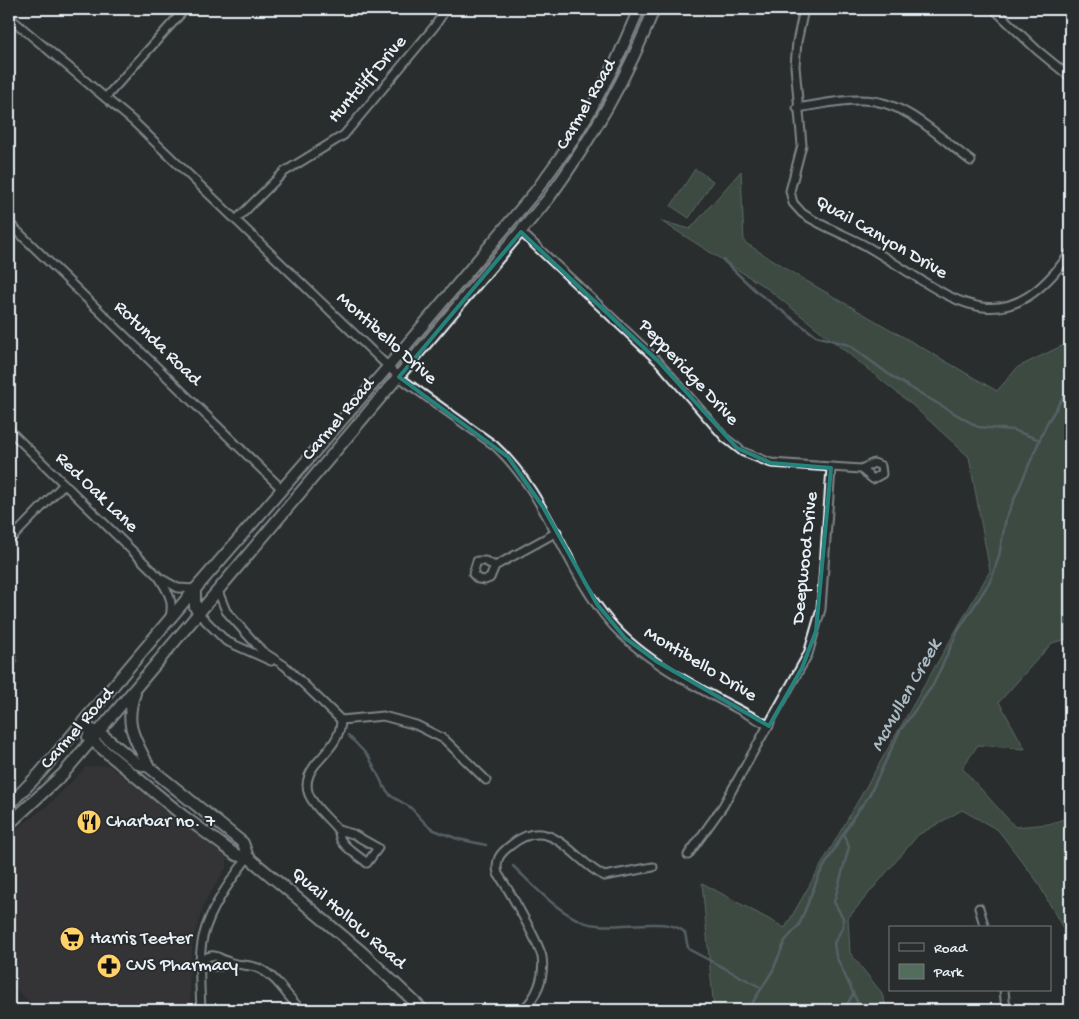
<svg xmlns="http://www.w3.org/2000/svg" width="1079" height="1019" viewBox="0 0 1079 1019" font-family="'Gochi Hand',sans-serif">
  <rect width="100%" height="100%" fill="#2a2d2e"/>
  <filter id="ink" filterUnits="userSpaceOnUse"><feTurbulence type="fractalNoise" baseFrequency=".02" numOctaves="2"/><feDisplacementMap in="SourceGraphic" scale="10" xChannelSelector="R" yChannelSelector="G"/><feConvolveMatrix kernelMatrix="1 2 1 2 8 2 1 2 1" color-interpolation-filters="sRGB"/></filter>
  <g filter="url(#ink)">
    <!-- built -->
    <path fill="#3f3d41" d="M108 765 227 858V866L205 901 193 939 189 979 191 1010H39L9 983V835L51 803 86 767Z"/>
    <!-- green -->
    <g fill="#526d5c" stroke="#9dafaa">
      <path d="M695 169 713 181 689 218 671 206Z"/>
      <path d="M741 171 744 242 796 275 997 391 1018 367 1070 342V638L1052 643 999 702 1025 749 978 745 962 768 1015 827 1049 824 1070 817V941L1037 881 998 830 962 810 918 835 848 918 850 953 881 992 888 1010H714L702 883 785 928 990 571 969 457 910 403 768 289 661 221 690 229Z"/>
    </g>
    <g fill="none" stroke-linecap="round" stroke-linejoin="round">
      <!-- stream -->
      <g stroke="#8c9fa9" stroke-width="2.5">
        <path d="M723 260 758 293 816 336 849 345 894 378 978 427 1013 430 1040 440"/>
        <path d="M348 735 369 757 384 787 391 796 410 807 426 824 434 830 458 839 486 845"/>
        <path d="M844 834 849 847 834 902 843 918V927L834 943 836 956 861 1010"/>
        <path d="M513 866C534 886 554 909 581 921 607 934 668 913 685 933L688 948 690 950 762 988"/>
        <path d="M748 1010 773 970 785 941 799 925 819 875 854 816 869 796 900 731 933 685 959 629 991 580 999 556 1006 518 1047 423 1070 386"/>
        <path d="M844 1010 853 994"/>
      </g>
      <defs>
        <g id="minor">
          <path d="M804 9 797 42 795 66 802 145 790 191 793 203 802 213C823 228 851 236 873 250 950 296 1001 351 1070 253"/>
          <path d="M994 9 1037 50 1070 77"/>
          <path d="M9 17 133 121 399 377 494 445C548 494 564 568 610 622 648 667 718 697 769 726"/>
          <path d="M106 97 185 9"/>
          <path d="M797 108C818 105 841 99 862 100 905 100 939 137 971 161"/>
          <path d="M236 220 284 172 344 135 434 27 446 9"/>
          <path d="M9 223 282 489"/>
          <path d="M521 232 658 361 725 438 743 452 771 463 861 469 873 479 882 474 881 466 874 463 861 469"/>
          <path d="M9 430 160 578 178 588 195 589"/>
          <path d="M9 541 64 484"/>
          <path d="M495 566 490 578 485 580 478 579 473 574 477 561H485L495 566 557 532"/>
          <path d="M160 579C168 592 174 601 170 617"/>
          <path d="M218 591 226 611 262 651 285 666 341 720"/>
          <path d="M199 614 226 641 271 661"/>
          <path d="M9 648 12 661"/>
          <path d="M341 720 383 716 416 725 444 739 486 780"/>
          <path d="M338 830 353 834 378 848 367 863C359 856 346 849 341 840 339 837 340 832 337 829 322 810 293 794 315 765 326 752 341 739 341 720"/>
          <path d="M688 855 723 806 808 654 821 609 831 468"/>
          <path d="M979 908 985 928"/>
          <path d="M229 962C218 969 211 967 201 960 216 952 215 957 229 962 239 966 251 964 260 969 279 978 287 998 302 1010"/>
          <path d="M1004 990 1006 1010"/>
          <path d="M201 1010C200 986 198 961 203 937 210 908 231 880 248 857"/>
          <path d="M522 1010C537 998 545 976 542 957 539 943 508 888 498 874 495 860 499 854 511 845 551 812 573 861 604 876L653 867"/>
        </g>
        <g id="secondary">
          <path d="M195 589V607L199 614"/>
          <path d="M135 693C123 726 136 740 149 767"/>
          <path d="M80 726 99 732 138 764 149 767 243 843 248 857 362 952 423 1010"/>
          <path d="M88 737 182 815 236 855 248 857"/>
          <path d="M9 805 40 773 184 602 388 367 535 192 570 144 589 113 616 62 639 9"/>
          <path d="M9 824 63 774 548 199C592 139 627 78 654 9"/>
        </g>
      </defs>
      <!-- minor casing -->
      <use href="#minor" stroke="#e8f1f8" stroke-width="11"/>
      <!-- secondary casing -->
      <use href="#secondary" stroke="#e8f1f8" stroke-width="14"/>
      <!-- minor -->
      <use href="#minor" stroke="#2a2d2e" stroke-width="7"/>
      <!-- secondary -->
      <use href="#secondary" stroke="#2a2d2e" stroke-width="10"/>
    </g>
  </g>
  <!-- marked area -->
  <path d="M0 0H1079V1019H0ZM521 232 658 361 737 448 771 463 831 468 816 631 802 668 769 726 656 661 625 638 597 604 543 507 508 457 399 377Z" fill="#2a2d2e" fill-opacity=".55" fill-rule="evenodd"/>
  <path fill="none" stroke="#25827c" stroke-width="4" stroke-linejoin="round" d="M521 232 658 361 737 448 771 463 831 468 816 631 802 668 769 726 656 661 625 638 597 604 543 507 508 457 399 377Z"/>
  <!-- icons -->
  <defs>
    <symbol id="restaurant-disc" viewBox="-11 -11 22 22"><circle r="9.5" fill="#ffd166" stroke="#2a2d2e"/><path d="M-5-6h1v4h1v-4h1v4h1v-4h1v5L-1.5 .5V6h-2V.5L-5-1ZM5-6V6H3V1.5H1.5Q1.5-4 5-6Z" fill="#111"/></symbol>
    <symbol id="supermarket-disc" viewBox="-11 -11 22 22"><circle r="9.5" fill="#ffd166" stroke="#2a2d2e"/><path d="M-6-5.5h2.5l.6 2H6L4.5 2H-2.5L-4.4-4H-6ZM-1.5 3.2a1.3 1.3 0 1 0 .1 0ZM3 3.2a1.3 1.3 0 1 0 .1 0Z" fill="#111"/></symbol>
    <symbol id="pharmacy-disc" viewBox="-11 -11 22 22"><circle r="9.5" fill="#ffd166" stroke="#2a2d2e"/><path d="M-2-6h4v4h4v4h-4v4h-4v-4h-4v-4h4Z" fill="#111"/></symbol>
  </defs>
  <g fill-rule="evenodd">
    <use href="#restaurant-disc" x="75" y="808" width="28" height="28"/>
    <use href="#supermarket-disc" x="58" y="925" width="28" height="28"/>
    <use href="#pharmacy-disc" x="95" y="952" width="28" height="28"/>
  </g>
  <g text-anchor="middle" dominant-baseline="central" stroke-width="4" stroke-linejoin="round" paint-order="stroke">
    <!-- street labels -->
    <g font-size="19" fill="#e8f1f8" stroke="#2a2d2e">
      <text transform="translate(368 80) rotate(-49)">Huntcliff Drive</text>
      <text transform="translate(587 105) rotate(-60)">Carmel Road</text>
      <text transform="translate(881 238) rotate(30)">Quail Canyon Drive</text>
      <text transform="translate(386 339) rotate(42)">Montibello Drive</text>
      <text transform="translate(157 344) rotate(44)">Rotunda Road</text>
      <text transform="translate(688 373) rotate(47)">Pepperidge Drive</text>
      <text transform="translate(339 420) rotate(-50)">Carmel Road</text>
      <text transform="translate(96 493) rotate(44)">Red Oak Lane</text>
      <text transform="translate(806 558) rotate(-84)">Deepwood Drive</text>
      <text transform="translate(700 665) rotate(31)">Montibello Drive</text>
      <text transform="translate(78 729) rotate(-49)">Carmel Road</text>
      <text transform="translate(348 919) rotate(41)">Quail Hollow Road</text>
    </g>
    <!-- poi labels -->
    <g font-size="19" fill="#e8f1f8" stroke="#2a2d2e" text-anchor="start">
      <text x="106" y="822">Charbar no. 7</text>
      <text x="90" y="939">Harris Teeter</text>
      <text x="126" y="966">CVS Pharmacy</text>
    </g>
    <!-- water labels -->
    <g font-size="20" font-style="italic" fill="#abbac3" stroke="#2a2d2e">
      <text transform="translate(907 696) rotate(-61)">McMullen Creek</text>
    </g>
  </g>
  <!-- margin -->
  <rect width="1079" height="1019" fill="none" stroke="#2a2d2e" stroke-width="30"/>
  <rect x="15" y="15" width="1049" height="989" fill="none" stroke="#e8f1f8" stroke-width="2" filter="url(#ink)"/>
  <!-- legend -->
  <rect x="889" y="926" width="162" height="65" fill="#2a2d2e" stroke="#767b7f"/>
  <rect x="899" y="943" width="25" height="8" fill="#2a2d2e" stroke="#767b7f"/>
  <text x="934" y="952" font-size="15" fill="#e8f1f8">Road</text>
  <rect x="899" y="964" width="25" height="15" fill="#526d5c" stroke="#767b7f"/>
  <text x="934" y="976" font-size="15" fill="#e8f1f8">Park</text>
</svg>
